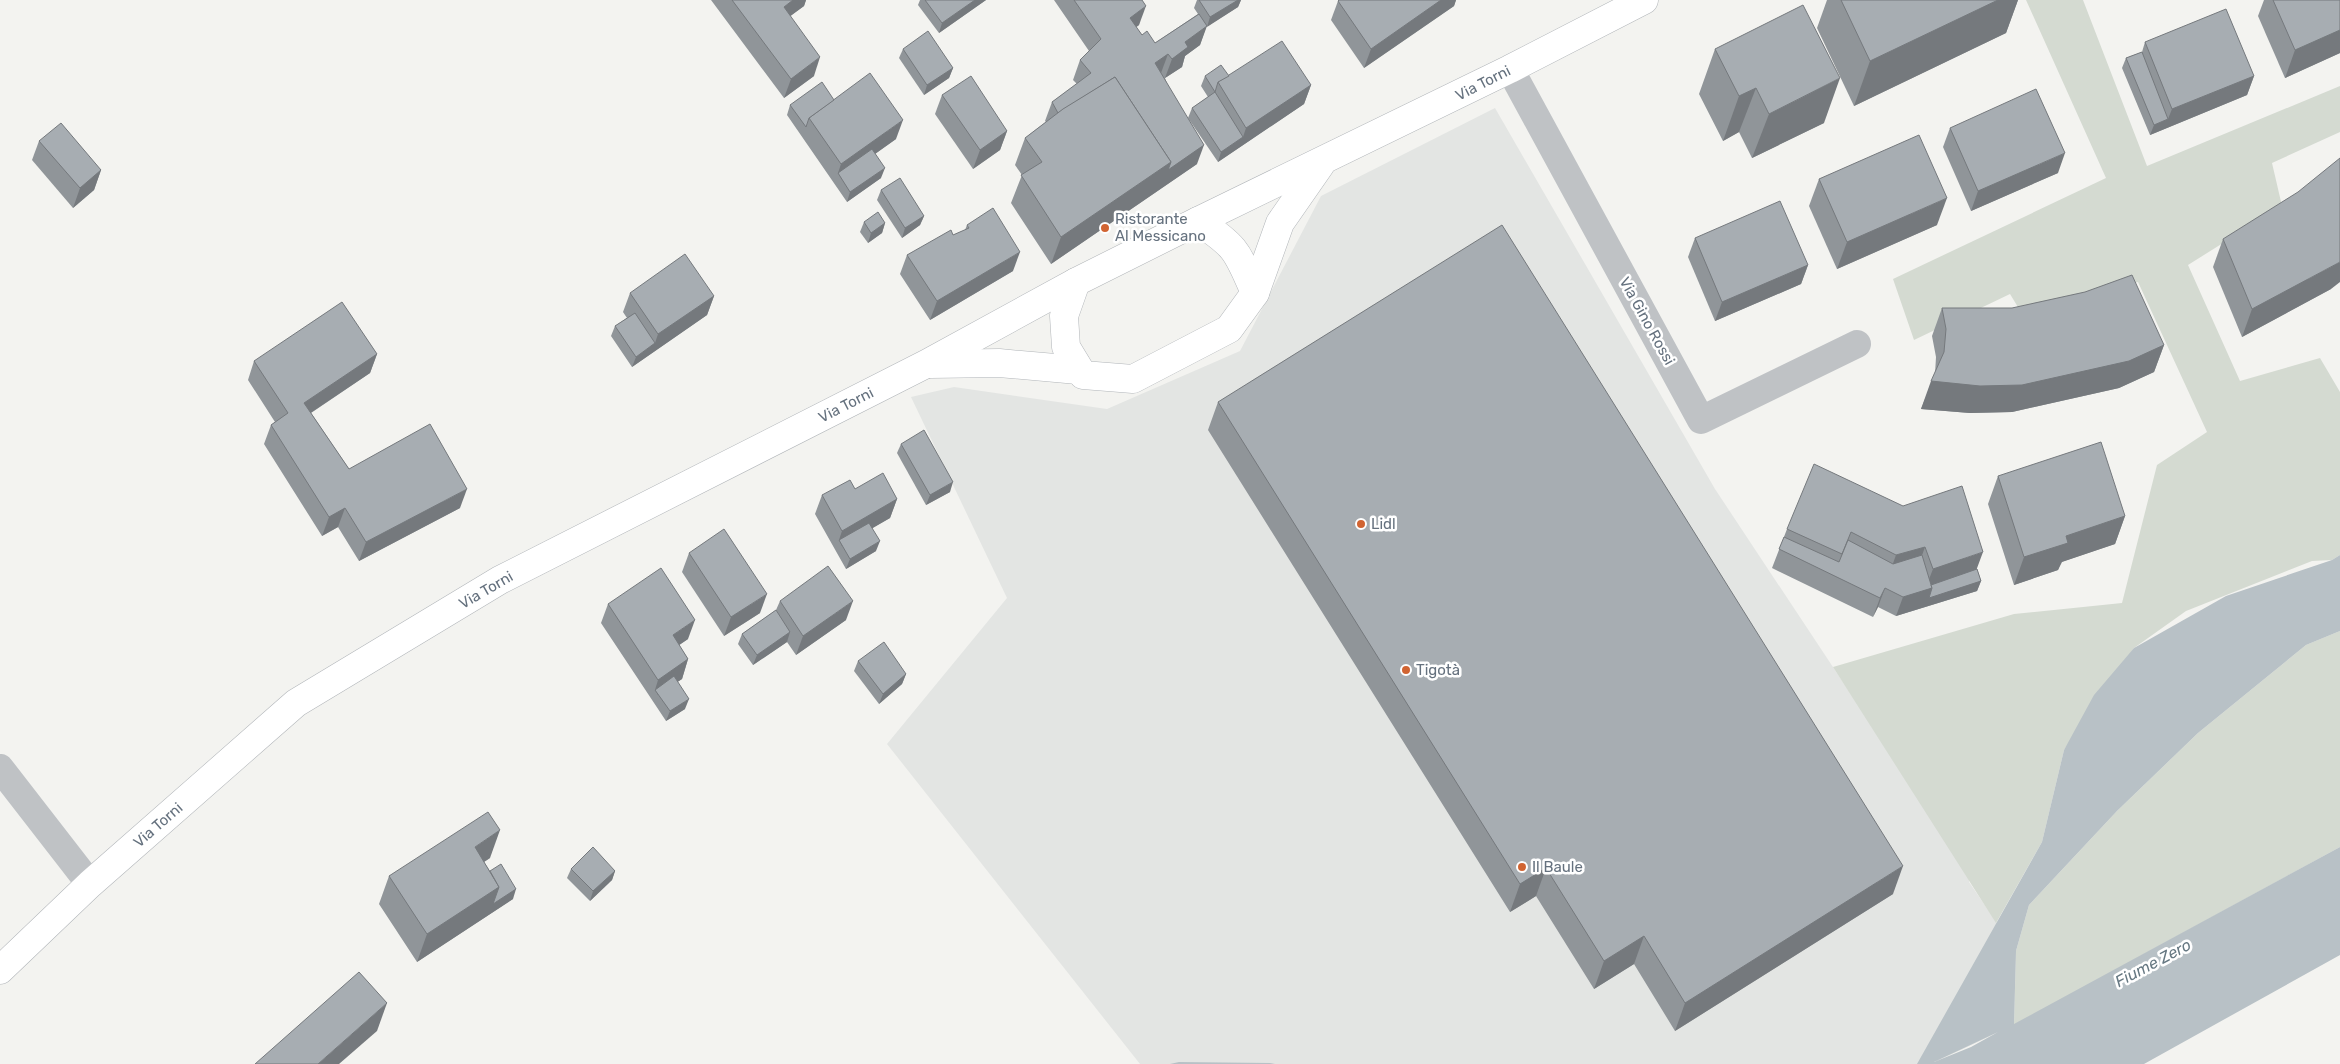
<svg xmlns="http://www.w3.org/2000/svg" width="2340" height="1064" viewBox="0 0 2340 1064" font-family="Rubik,sans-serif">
  <rect width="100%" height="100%" fill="#f3f3f0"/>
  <!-- built -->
  <path fill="#e3e5e3" d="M1495 108 1715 489 1970 874 1969 882 2016 951 2014 1025 1931 1064H1140L887 744 1007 598 911 397 954 387 1107 409 1240 351 1321 196Z"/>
  <!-- green -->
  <g fill="#d4dad1">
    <path d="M2026 0H2083L2147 166 2340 86V132L2272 163 2282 206 2188 265 2240 381 2320 358 2340 392V555L2332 560 2312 561 2186 611 2134 648 2064 750 2042 842 1996 923 1833 667 2014 614 2122 603 2157 465 2207 432 2138 282 2024 317 2010 294 1914 340 1893 279 2106 178Z"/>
    <path d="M2340 631V847L2014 1025 2016 951 2029 905 2117 811 2198 733 2306 645Z"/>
  </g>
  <!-- water -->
  <g fill="#b8c1c6" fill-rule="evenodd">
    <path d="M2340 555V631L2306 645 2198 733 2117 811 2029 905 2016 951 2014 1024 2340 847V955L2144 1064H1917L2042 842 2064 750 2094 695 2134 648 2226 596 2332 560ZM1998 1032 1971 1047 1934 1062Z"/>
    <path d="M1179 1062 1270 1063 1275 1064H1170Z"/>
  </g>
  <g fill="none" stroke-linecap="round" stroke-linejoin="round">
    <defs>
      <g id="secondary">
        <path d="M1198 221C1237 247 1237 251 1255 293L1229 329 1133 379 1083 375 1066 347 1064 316 1076 282Z"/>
        <path d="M1198 221 1510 69 1644 0"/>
        <path d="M1255 293 1280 223 1321 164"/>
        <path d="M930 364 999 363 1078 370"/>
        <path d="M0 970 90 884 296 703 500 580 926 364 1076 282"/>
      </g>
    </defs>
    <!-- secondary casing -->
    <use href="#secondary" stroke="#b1b5b9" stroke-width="29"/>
    <!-- street -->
    <g stroke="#bfc2c5" stroke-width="28">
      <path d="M1510 69 1701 420 1857 344"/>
      <path d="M0 768 90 884"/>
    </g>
    <!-- secondary -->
    <use href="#secondary" stroke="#fff" stroke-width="28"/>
  </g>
  <!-- wall -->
  <g fill="#909599">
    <path d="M711 0H806L804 6 790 16 814 76 784 98Z"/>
    <path d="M920 0H986L939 33 918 5Z"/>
    <path d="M1054 0H1142L1139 25 1136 27 1142 35 1155 43 1198 14 1194 8 1197 0H1241L1238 7 1206 27 1200 45 1185 56 1182 67 1165 78 1197 164 1051 264 1011 203 1022 175 1015 165 1025 138 1046 122 1045 121 1052 102 1077 84 1073 80 1080 60 1089 51Z"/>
    <path d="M1339 0H1456L1454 6 1364 68 1331 20 1338 1Z"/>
    <path d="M1827 0H2018L2006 33 1854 106 1817 28Z"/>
    <path d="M2264 0H2340V53L2285 78 2258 16Z"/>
    <path d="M2145 42 2254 76 2247 95 2150 135 2122 68 2126 58 2142 52Z"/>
    <path d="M903 49 953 68 949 78 924 95 899 58Z"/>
    <path d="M1715 49 1824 123 1752 158 1739 132 1723 141 1699 94Z"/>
    <path d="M1205 76H1229L1311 85 1304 104 1218 162 1188 118 1192 108 1208 97 1201 86Z"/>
    <path d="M942 95 1007 131 1000 150 973 169 935 114Z"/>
    <path d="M834 100 896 139 875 154 881 178 847 202 787 115 790 105Z"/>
    <path d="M1950 128 2058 173 1971 211 1943 147Z"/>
    <path d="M39 141 101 170 94 190 73 208 32 160Z"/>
    <path d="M1819 179 1937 225 1837 269 1809 206Z"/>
    <path d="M881 190 924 216 920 225 902 238 877 200Z"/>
    <path d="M864 222 885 223 882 233 868 243 860 232Z"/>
    <path d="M967 225 1013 271 930 320 900 274 907 255 965 230Z"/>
    <path d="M1695 238 1808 265 1801 284 1715 321 1688 257Z"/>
    <path d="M2223 239 2331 289 2242 337 2213 267Z"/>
    <path d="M630 293 714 296 707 315 632 367 611 336 615 326 627 318 623 312Z"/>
    <path d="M1942 308 2164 345 2154 372 2119 388 2012 412 1970 413 1921 409 1935 374 1936 357 1932 336Z"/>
    <path d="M377 354 370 373 311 413 349 469 460 508 359 561 338 527 322 536 264 444 271 425 275 422 248 380 254 361Z"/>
    <path d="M1218 402 1893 894 1675 1031 1634 964 1594 989 1536 896 1510 912 1208 430Z"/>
    <path d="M901 444 950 492 926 505 897 453Z"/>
    <path d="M1998 476 2125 516 2115 544 2061 562 2058 570 2014 585 1988 504Z"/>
    <path d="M855 489 897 499 890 518 872 528 876 551 846 569 815 514 822 495Z"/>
    <path d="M1903 506 1977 569 1981 581 1977 591 1896 616 1878 607 1873 617 1772 568 1787 529Z"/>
    <path d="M689 553 760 613 724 636 682 572Z"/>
    <path d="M780 601 846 620 796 655 787 642 753 665 738 644 742 634 776 610Z"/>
    <path d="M608 604 688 639 679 645 688 659 682 679 677 682 685 709 666 721 601 623Z"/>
    <path d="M858 661 906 674 902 684 879 704 854 671Z"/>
    <path d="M490 858 484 862 490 871 513 899 417 962 379 904 389 876Z"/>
    <path d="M571 869 615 871 612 880 590 901 567 878Z"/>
  </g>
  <!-- shaded-wall -->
  <g fill="#75797d">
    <path d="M793 0H806L804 6 777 26 784 7Z"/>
    <path d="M975 0H986L939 33 942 23Z"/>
    <path d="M1238 0H1241L1238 7 1207 27 1210 17Z"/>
    <path d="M1441 0H1456L1454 6 1364 68 1371 49Z"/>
    <path d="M1998 0H2018L2006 33 1854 106 1870 61Z"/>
    <path d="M1146 6 1139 25 1123 37 1130 18Z"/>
    <path d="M1207 26 1200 45 1185 56 1182 67 1165 78 1172 59 1185 42Z"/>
    <path d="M2340 30V53L2285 78 2295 50Z"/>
    <path d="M1168 54 1161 73 1155 63Z"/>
    <path d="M820 57 814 76 784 98 791 79Z"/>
    <path d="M953 68 949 78 924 95 927 85Z"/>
    <path d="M2254 76 2247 95 2150 135 2154 125 2168 119 2172 109Z"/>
    <path d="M1840 78 1824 123 1752 158 1769 114Z"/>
    <path d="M1311 85 1304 104 1218 162 1221 152 1243 137 1246 128Z"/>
    <path d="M1756 88 1739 132 1723 141 1739 96Z"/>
    <path d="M903 120 896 139 841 178 838 173 841 164Z"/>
    <path d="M1007 131 1000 150 973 169 980 150Z"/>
    <path d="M1204 145 1197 164 1051 264 1061 237 1171 162Z"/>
    <path d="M2065 153 2058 173 1971 211 1978 191Z"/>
    <path d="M885 168 881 178 847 202 850 192Z"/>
    <path d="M101 170 94 190 73 208 80 188Z"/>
    <path d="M1947 198 1937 225 1837 269 1847 242Z"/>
    <path d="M924 216 920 225 902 238 905 228Z"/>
    <path d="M885 223 882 233 868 243 871 233Z"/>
    <path d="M1020 252 1013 271 930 320 937 301Z"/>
    <path d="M2340 262V282L2331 289 2242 337 2252 309Z"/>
    <path d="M1808 265 1801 284 1715 321 1722 302Z"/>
    <path d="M714 296 707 315 632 367 636 357 655 343 658 334Z"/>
    <path d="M2164 345 2154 372 2119 388 2012 412 1970 413 1921 409 1931 381Z"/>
    <path d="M377 354 370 373 297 422 304 403Z"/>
    <path d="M953 482 950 492 926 505 930 495Z"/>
    <path d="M467 489 460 508 359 561 366 542Z"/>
    <path d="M897 499 890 518 842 546 839 540 842 531Z"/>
    <path d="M345 508 338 527 322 536 329 517Z"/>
    <path d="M2125 516 2115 544 2062 562 2058 570 2014 585 2024 557 2066 536Z"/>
    <path d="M880 541 876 551 846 569 850 559Z"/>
    <path d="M1925 547 1915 575 1886 583 1896 555Z"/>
    <path d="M1983 552 1973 579 1981 581 1977 591 1896 616 1903 597 1926 587 1933 569Z"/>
    <path d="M1885 588 1878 607 1873 617 1880 598Z"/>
    <path d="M767 594 760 613 724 636 731 617Z"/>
    <path d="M853 601 846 620 796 655 803 636Z"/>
    <path d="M695 620 688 639 666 654 673 635Z"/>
    <path d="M790 632 787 642 753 665 757 655Z"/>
    <path d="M688 659 682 679 658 695 655 690 658 680Z"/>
    <path d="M906 674 902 684 879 704 883 694Z"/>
    <path d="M689 699 685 709 666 721 670 711Z"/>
    <path d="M500 830 490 858 465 874 475 847Z"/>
    <path d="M1903 866 1893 894 1675 1031 1685 1003Z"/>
    <path d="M1546 868 1536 896 1510 912 1520 884Z"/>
    <path d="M615 871 612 880 590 901 593 891Z"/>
    <path d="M499 887 516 889 513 899 417 962 427 934Z"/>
    <path d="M1644 936 1634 964 1594 989 1604 961Z"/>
    <path d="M387 1003 377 1031 339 1064H318Z"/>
  </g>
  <!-- building -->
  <g fill="#a7adb2" stroke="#75797d">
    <path d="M732 0H793L784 7 820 57 791 79Z"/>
    <path d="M925 0H975L942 23Z"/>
    <path d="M1074 0H1142L1146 6 1130 18 1142 35 1147 31 1155 43 1199 14 1207 26 1185 42 1188 47 1172 59 1168 54 1155 63 1204 145 1168 170 1171 162 1115 77 1058 113 1052 102 1091 73 1080 60 1101 39Z"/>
    <path d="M1199 0H1238L1210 17Z"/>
    <path d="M1339 0H1441L1371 49 1338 1Z"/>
    <path d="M1841 0H1998L1870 61Z"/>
    <path d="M2273 0H2340V30L2295 50Z"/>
    <path d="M1803 5 1840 78 1769 114 1756 88 1739 96 1715 49Z"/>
    <path d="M2226 9 2254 76 2172 109 2145 42Z"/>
    <path d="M928 31 953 68 927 85 903 49Z"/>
    <path d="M1282 41 1311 85 1246 128 1218 82Z"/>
    <path d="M2142 52 2168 119 2154 125 2126 58Z"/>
    <path d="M1221 65 1229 76 1218 82 1215 92 1205 76Z"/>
    <path d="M870 73 903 120 841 164 809 118Z"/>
    <path d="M971 76 1007 131 980 150 942 95Z"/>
    <path d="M1115 77 1171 162 1061 237 1021 175 1042 162 1025 138 1063 109Z"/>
    <path d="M822 82 834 100 809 118 806 127 790 105Z"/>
    <path d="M2036 89 2065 153 1978 191 1950 128Z"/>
    <path d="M1215 92 1243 137 1221 152 1192 108Z"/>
    <path d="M61 123 101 170 80 188 39 141Z"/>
    <path d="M1919 135 1947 198 1847 242 1819 179Z"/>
    <path d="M872 149 885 168 850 192 838 173Z"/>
    <path d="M2340 158V262L2252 309 2223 239 2298 192Z"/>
    <path d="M900 178 924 216 905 228 881 190Z"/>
    <path d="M1780 201 1808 265 1722 302 1695 238Z"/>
    <path d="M993 208 1020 252 937 301 907 255 951 230 953 235 969 228 967 225Z"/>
    <path d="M878 212 885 223 871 233 864 222Z"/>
    <path d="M1502 225 1903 866 1685 1003 1644 936 1604 961 1546 868 1520 884 1218 402Z"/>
    <path d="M685 254 714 296 658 334 630 293Z"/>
    <path d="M2132 275 2164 345 2129 361 2022 385 1980 386 1931 381 1944 352 1946 329 1942 308H2012L2085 292Z"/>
    <path d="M342 302 377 354 304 403 349 469 430 424 467 489 366 542 345 508 329 517 271 425 288 413 254 361Z"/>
    <path d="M635 313 655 343 636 357 615 326Z"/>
    <path d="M924 430 953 482 930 495 901 444Z"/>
    <path d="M2101 442 2125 516 2066 536 2068 543 2024 557 1998 476Z"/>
    <path d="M1814 464 1903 506 1962 486 1983 552 1933 569 1925 547 1896 555 1851 532 1842 554 1787 529Z"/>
    <path d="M883 473 897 499 842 531 822 495 850 480 855 489Z"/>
    <path d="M869 523 880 541 850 559 839 540Z"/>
    <path d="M724 529 767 594 731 617 689 553Z"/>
    <path d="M1784 537 1839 562 1848 540 1893 564 1922 555 1932 588 1903 597 1885 588 1880 598 1779 549Z"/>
    <path d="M828 566 853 601 803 636 780 601Z"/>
    <path d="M661 568 695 620 673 635 688 659 658 680 608 604Z"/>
    <path d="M1977 569 1981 581 1929 598 1932 588 1931 585Z"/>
    <path d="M776 610 790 632 757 655 742 634Z"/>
    <path d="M884 642 906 674 883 694 858 661Z"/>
    <path d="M674 676 689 699 670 711 655 690Z"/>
    <path d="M488 812 500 830 475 847 499 887 427 934 389 876Z"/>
    <path d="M593 847 615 871 593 891 571 869Z"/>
    <path d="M501 864 516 889 493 904 499 887 490 871Z"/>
    <path d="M359 972 387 1003 318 1064H255Z"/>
  </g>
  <!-- markers -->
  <g fill="#d16432" stroke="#fff" stroke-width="2">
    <circle cx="1105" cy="228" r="5"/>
    <circle cx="1361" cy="524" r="5"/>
    <circle cx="1406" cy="670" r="5"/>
    <circle cx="1522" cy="867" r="5"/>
  </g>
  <g text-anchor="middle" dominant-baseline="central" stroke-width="5" stroke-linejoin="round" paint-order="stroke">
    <!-- street labels -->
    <g font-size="15" fill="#65717e" stroke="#fff">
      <text transform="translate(1483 83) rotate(-27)">Via Torni</text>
      <text transform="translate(1647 321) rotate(61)">Via Gino Rossi</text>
      <text transform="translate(846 405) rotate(-27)">Via Torni</text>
      <text transform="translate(486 590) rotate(-30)">Via Torni</text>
      <text transform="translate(158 825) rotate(-41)">Via Torni</text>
    </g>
    <!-- poi labels -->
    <g font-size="15" fill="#65717e" stroke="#fff" text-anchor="start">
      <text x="1115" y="219">Ristorante<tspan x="1115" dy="17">Al Messicano</tspan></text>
      <text x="1371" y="524">Lidl</text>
      <text x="1416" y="670">Tigotà</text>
      <text x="1532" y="867">Il Baule</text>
    </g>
    <!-- water labels -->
    <g font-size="16" font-style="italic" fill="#667882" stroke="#fff">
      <text transform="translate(2153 963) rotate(-28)">Fiume Zero</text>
    </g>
  </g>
</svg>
